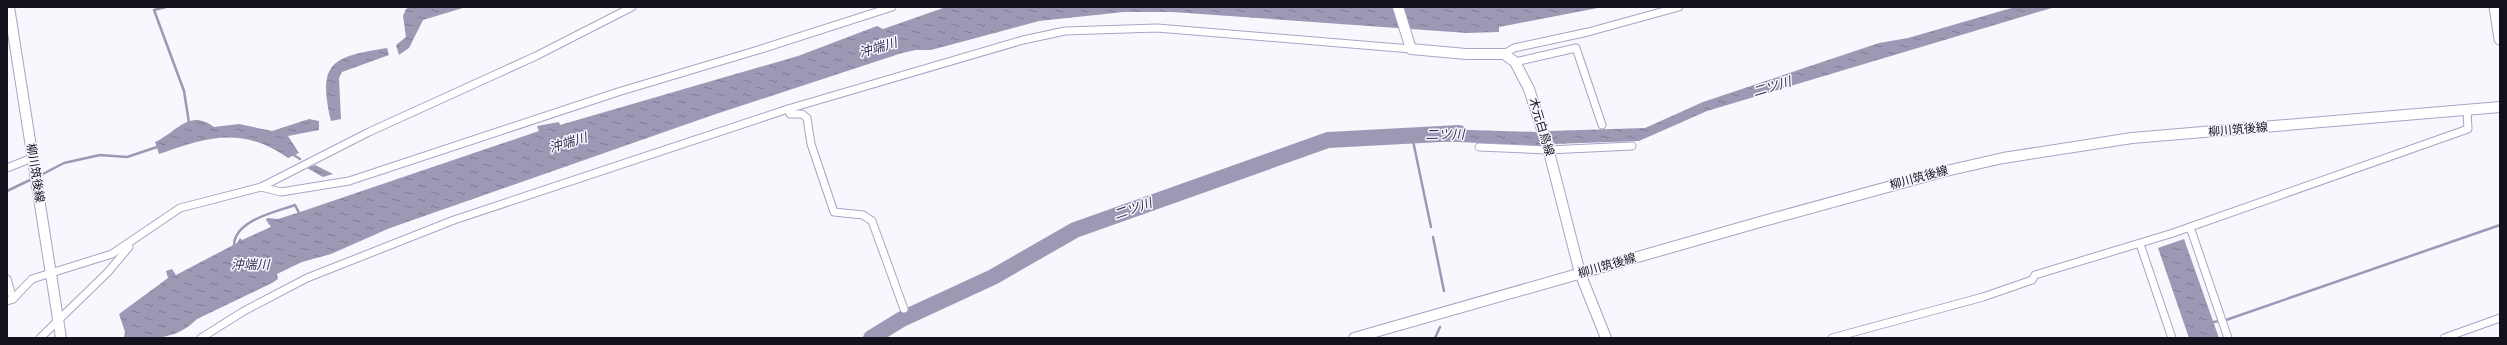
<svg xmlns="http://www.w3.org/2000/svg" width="2507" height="345" viewBox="0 0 2507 345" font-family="'Source Sans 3','Noto Sans JP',sans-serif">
  <defs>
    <pattern id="water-ripples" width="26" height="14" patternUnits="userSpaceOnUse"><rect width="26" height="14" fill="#9e98b5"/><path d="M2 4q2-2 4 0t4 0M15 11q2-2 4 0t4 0" fill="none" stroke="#807b93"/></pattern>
  </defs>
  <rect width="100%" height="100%" fill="#f8f7fe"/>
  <!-- water -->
  <g fill="url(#water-ripples)">
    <path d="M410 7H466L423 20 409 48 399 55 396 45 406 37 403 16 406 9Z"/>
    <path d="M946 7H1603L1499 27V32L1467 33 1172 12H1124L1039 21 931 50H916L902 53 710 116 390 228 331 254 302 262 277 274 278 279 272 283 197 319C175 341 153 338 124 338L125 332 119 314 168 278 166 271 172 269 176 275 237 243 240 238 242 240 271 227 266 220 267 218 278 219 300 212 539 131 537 126 559 122 560 125 798 56 877 26 883 29Z"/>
    <path d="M2015 7H2055L1707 111 1639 141 1554 144 1549 131 1645 128 1703 102 1879 43 1908 38Z"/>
    <path d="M387 48 389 55 342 72 339 78 341 119 331 121C318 63 330 57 387 48Z"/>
    <path d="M309 119 319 121V130L288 136 299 153 288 158C242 126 208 137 159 154L155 142C177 132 189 108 214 127L239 124 272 131Z"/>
    <path d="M1438 129 1538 132 1542 146 1438 141Z"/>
    <path d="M315 165 333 174 323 177 307 168Z"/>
    <path d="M2184 239 2219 338H2189L2158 248Z"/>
  </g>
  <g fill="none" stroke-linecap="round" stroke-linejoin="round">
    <!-- stream -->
    <g stroke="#9e98b5" stroke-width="2.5">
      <path d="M166 7 154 10 184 91 189 123"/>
      <path d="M1412 136 1431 227"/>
      <path d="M292 154 300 159"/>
      <path d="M39 176 64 163 100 155 127 157 160 146"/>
      <path d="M7 191 34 178"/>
      <path d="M1433 237 1444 291"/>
      <path d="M234 247C233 220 276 212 295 205L300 215"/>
      <path d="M2213 322 2226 320 2500 225"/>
      <path d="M1435 338 1440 327"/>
    </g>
    <!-- river -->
    <path stroke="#9e98b5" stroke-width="16" d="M871 338 902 319 993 277 1075 230 1328 140 1459 133"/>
    <defs>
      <g id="street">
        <path d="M1504 54 1514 48 1588 32 1679 7"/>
        <path d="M1515 62 1576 48 1602 125"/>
        <path d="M788 109 790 114H802L807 118 811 144 834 212 863 215 872 221 904 309"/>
        <path d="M1479 147 1548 150 1632 146"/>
        <path d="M7 168 32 158"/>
        <path d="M261 187 281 192 349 181 618 92 758 50 892 7"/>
        <path d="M2190 227 2228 338"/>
        <path d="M2140 244 2172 338"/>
        <path d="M7 279 13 299"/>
        <path d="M7 301 13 299 32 279 112 254 180 208 261 187 369 132 536 56 632 7"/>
        <path d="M40 338 108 272 129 247"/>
        <path d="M201 338 244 311 307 278 454 220 788 109 1023 40 1065 31 1157 28 1411 49"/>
        <path d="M1832 338 1983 297 2032 280 2035 275 2173 233 2468 129 2467 111"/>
        <path d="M2444 338 2500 318"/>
      </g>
      <g id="secondary">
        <path d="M9 7 61 338"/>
        <path d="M1398 7 1411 49 1466 54H1504L1515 62 1529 89 1548 148 1580 273 1606 338"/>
        <path d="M1354 338 1760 222 1946 171 2003 158 2132 138 2500 107"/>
      </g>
      <path id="primary" d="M2495 7 2500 39"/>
    </defs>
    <!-- street casing -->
    <use href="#street" stroke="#aba3c5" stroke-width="9"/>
    <!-- secondary casing -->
    <use href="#secondary" stroke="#aba3c5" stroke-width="12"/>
    <!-- primary casing -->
    <use href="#primary" stroke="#aba3c5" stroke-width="13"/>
    <!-- street -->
    <use href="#street" stroke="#fff" stroke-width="7"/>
    <!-- secondary -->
    <use href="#secondary" stroke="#fff" stroke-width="10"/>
    <!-- primary -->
    <use href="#primary" stroke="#fff" stroke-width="11"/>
  </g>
  <g text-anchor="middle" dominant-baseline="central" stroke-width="3" stroke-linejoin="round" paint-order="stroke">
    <!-- street labels -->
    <g font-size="12" fill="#14111d" stroke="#f8f7fe">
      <text transform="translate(1541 127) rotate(73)">木元白鳥線</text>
      <text transform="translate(2238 130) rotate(-5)">柳川筑後線</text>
      <text transform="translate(35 173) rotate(81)">柳川筑後線</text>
      <text transform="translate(1919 178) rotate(-15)">柳川筑後線</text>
      <text transform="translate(1607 266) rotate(-16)">柳川筑後線</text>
    </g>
    <!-- water labels -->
    <g font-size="13" font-style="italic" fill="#382c56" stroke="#f8f7fe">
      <text transform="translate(878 48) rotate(-17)">沖端川</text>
      <text transform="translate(1772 87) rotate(-17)">二ツ川</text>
      <text transform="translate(1445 135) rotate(-1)">二ツ川</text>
      <text transform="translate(568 143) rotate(-17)">沖端川</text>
      <text transform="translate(1133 209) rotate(-19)">二ツ川</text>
      <text x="250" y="265">沖端川</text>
    </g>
  </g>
  <!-- border -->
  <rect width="2507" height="345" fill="none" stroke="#14111d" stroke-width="16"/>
</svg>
